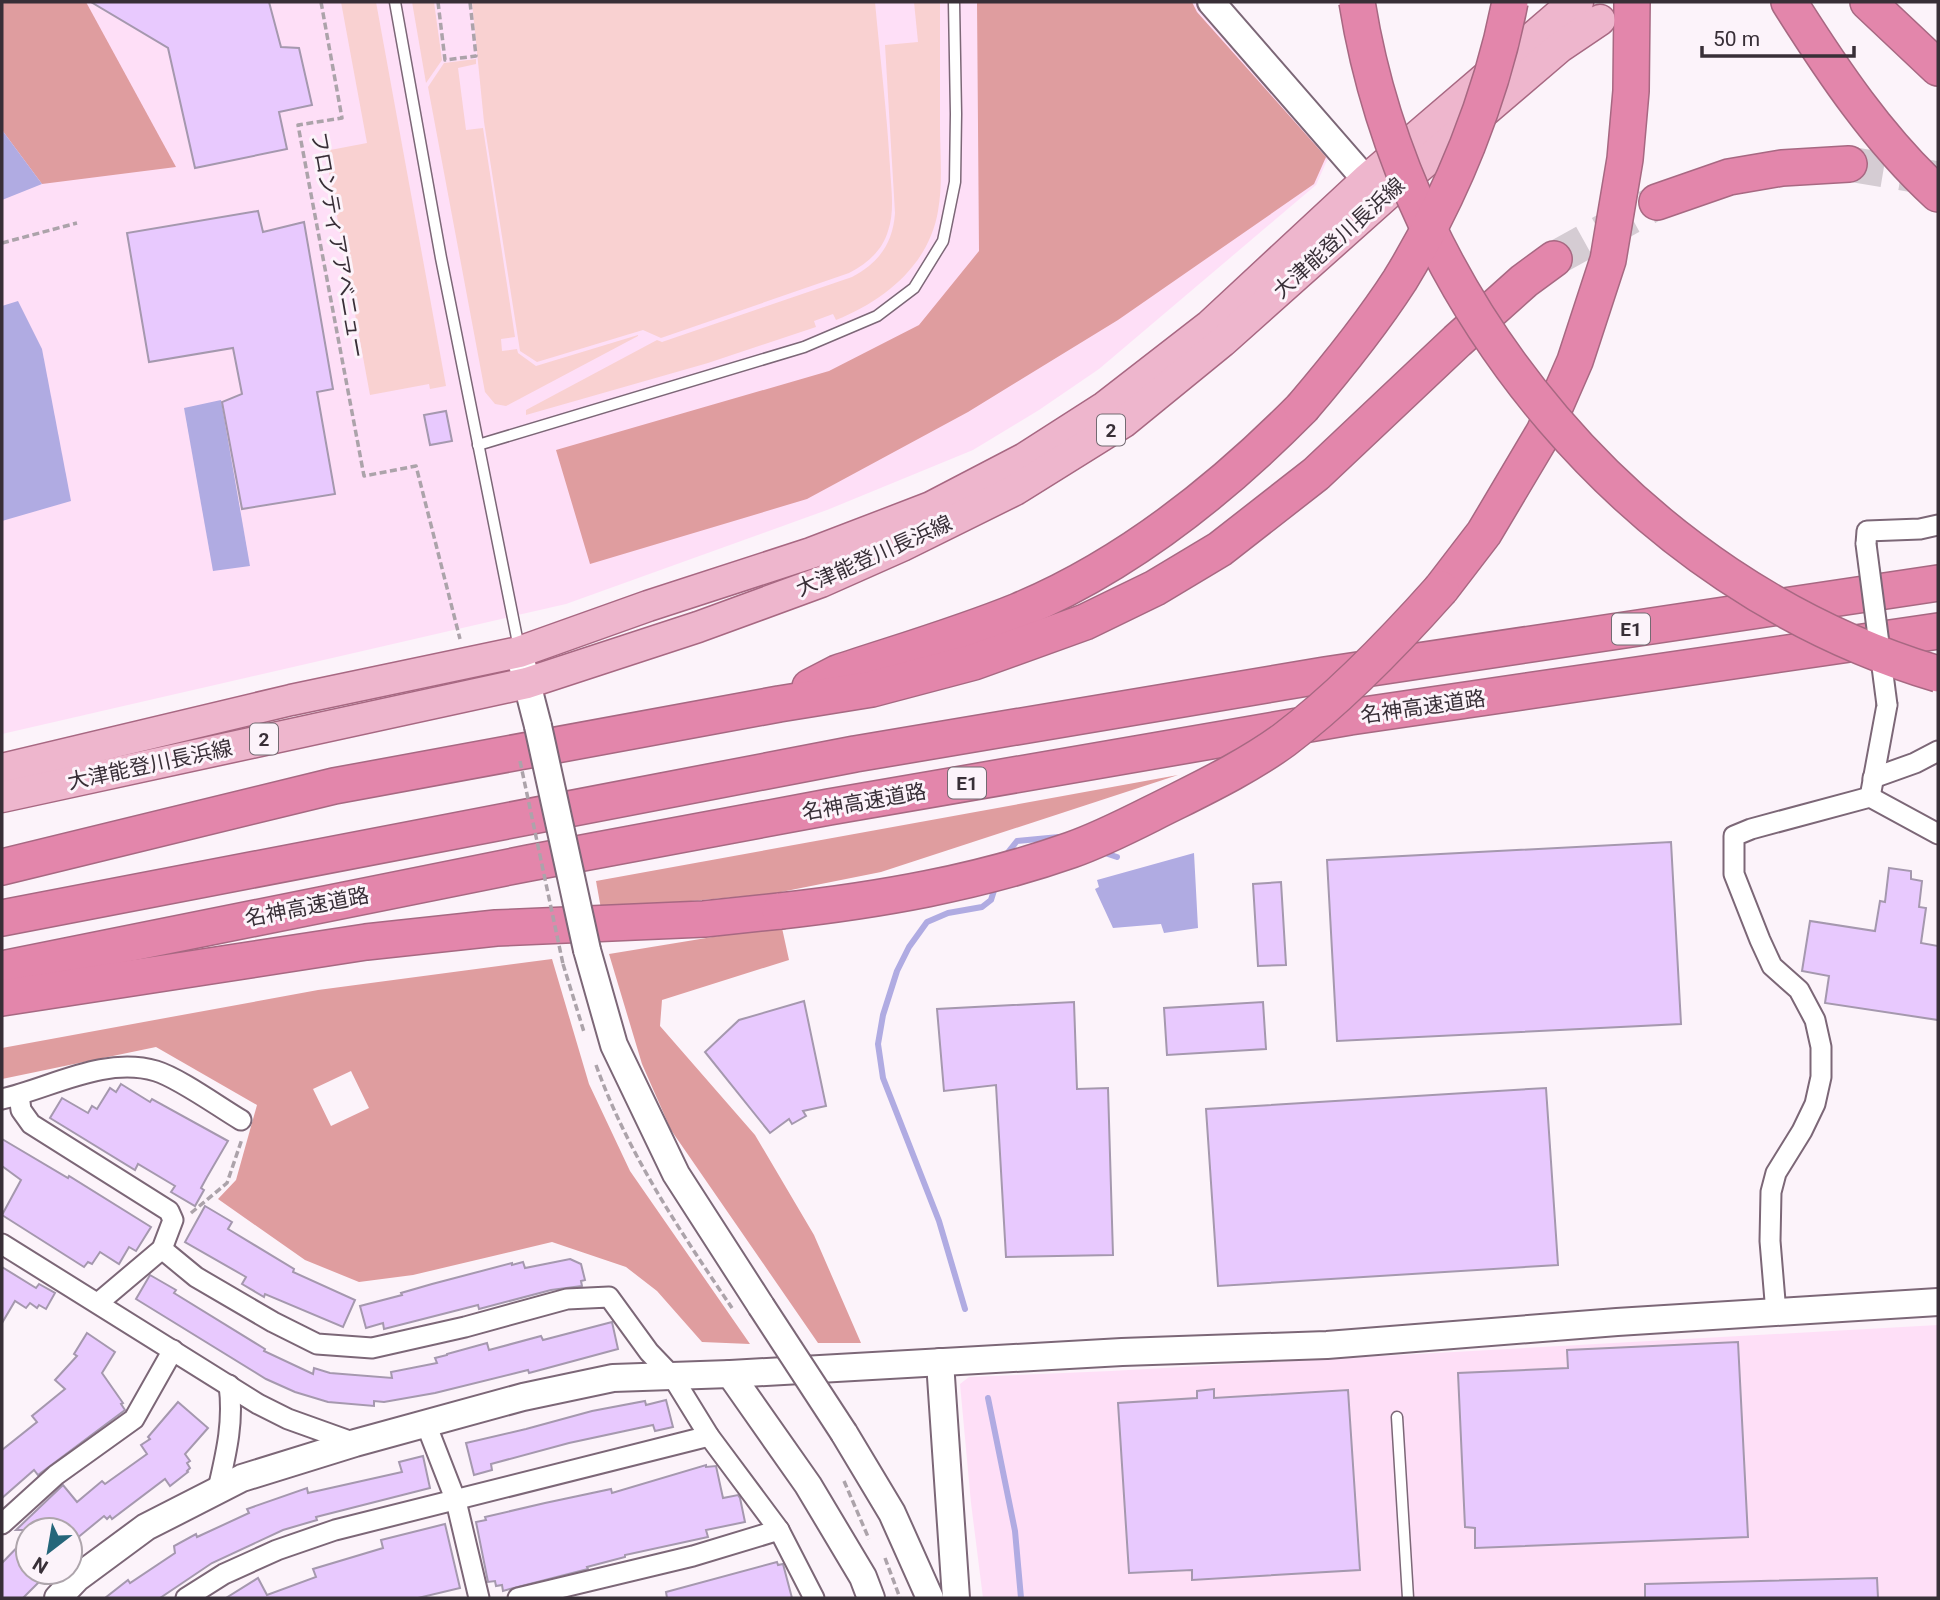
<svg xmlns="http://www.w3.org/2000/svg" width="1940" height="1600" viewBox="0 0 1940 1600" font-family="Roboto,'Noto Sans JP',sans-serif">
  <rect width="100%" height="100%" fill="#fcf3fa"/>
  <!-- built -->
  <g fill="#fedff7">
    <path d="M2 2H1199L1329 156 1316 185 1099 369 1039 410 973 450 827 510 566 604 2 734Z"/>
    <path d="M1938 1325V1598H983L971 1503 960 1384 969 1377 1111 1371Z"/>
  </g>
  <!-- green -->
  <g fill="#f9d1d1">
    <path d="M341 2H376L446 386 430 389 429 384 370 395 325 151 367 143Z"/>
    <path d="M412 2H434L442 60 426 83Z"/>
    <path d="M472 2H875C880 57 887 112 890 167 891 188 895 211 888 231 882 251 867 264 849 273L661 338 643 330 537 362 520 351 484 122Z"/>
    <path d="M914 2H940C940 43 940 84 940 125 940 153 943 184 938 211 929 265 884 301 836 320L833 314 814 321 816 327 708 363 526 415V410L657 340 662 342 852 277C879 263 893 243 895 213L885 45 918 42Z"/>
    <path d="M476 59V64L458 68 466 130 483 128 515 337 501 339 502 351 517 349 518 353 536 366 638 335V336L506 406 495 404 485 392 428 87 444 63Z"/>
  </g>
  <!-- forest -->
  <g fill="#df9d9f" fill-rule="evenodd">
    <path d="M2 2H86L176 167 42 184 2 130Z"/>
    <path d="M977 2H1192L1197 12 1326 157 1314 184 1118 320 968 412 807 499 590 564 556 450 829 371 919 325 979 251Z"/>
    <path d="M1178 775 881 872 771 894 601 909 596 881Z"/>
    <path d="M782 928 789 960 662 1000 660 1026 755 1135 814 1235 861 1343H818L671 1130 642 1064 609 954 755 930Z"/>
    <path d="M552 959 589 1084 630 1171 750 1344 702 1342 657 1291 626 1267 552 1242 413 1275 359 1282 305 1260 218 1199 236 1180 257 1105 156 1047 2 1079V1048L318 990ZM351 1071 369 1108 331 1126 313 1089Z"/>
  </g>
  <!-- water -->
  <g fill="#b0abe2">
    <path d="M2 130 42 184 2 200Z"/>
    <path d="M18 301 42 349 71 501 2 521V306Z"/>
    <path d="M221 400 250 566 213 571 184 408Z"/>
    <path d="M1194 853 1198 928 1164 933 1161 924 1113 928 1095 889 1099 887 1097 880Z"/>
  </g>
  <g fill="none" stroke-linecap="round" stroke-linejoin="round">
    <!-- stream -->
    <g stroke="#b0abe2" stroke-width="6">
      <path d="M1102 852 1117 857"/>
      <path d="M1005 856 1017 841 1059 837"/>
      <path d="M965 1309 939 1221 883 1078 878 1044 883 1015 897 971 909 947 927 922 948 913 982 907 991 900 996 884"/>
      <path d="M988 1398 1015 1531 1021 1598"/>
    </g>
  </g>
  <!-- building -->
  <g fill="#e8c9fe" stroke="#a598ae" stroke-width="2">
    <path d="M91 2H269L281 47 299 48 312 105 279 112 287 149 195 168 168 48Z"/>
    <path d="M258 211 263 232 304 222 333 389 317 392 335 494 242 509 222 402 242 394 233 348 149 362 127 233Z"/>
    <path d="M446 411 452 441 430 445 424 415Z"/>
    <path d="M1671 842 1681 1024 1337 1041 1327 860Z"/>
    <path d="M1889 868 1911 871V879L1922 881 1919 907 1926 908 1921 943 1938 946V1020L1825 1003 1829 976 1802 971 1810 921 1875 931 1880 901 1885 902Z"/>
    <path d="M1281 882 1286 965 1258 966 1253 884Z"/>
    <path d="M804 1001 826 1106 803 1111 806 1116 792 1124 789 1119 770 1133 705 1052 739 1020Z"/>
    <path d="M1074 1002 1077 1089 1108 1088 1113 1255 1006 1257 996 1085 944 1091 937 1009Z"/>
    <path d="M1263 1002 1266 1049 1167 1055 1164 1008Z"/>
    <path d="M121 1084 150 1102 152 1099 228 1141 207 1177 201 1188 204 1190 195 1206 171 1192 175 1186 138 1164 135 1170 50 1118 62 1098 88 1113 92 1106 97 1109 110 1088 116 1092Z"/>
    <path d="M1546 1088 1558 1265 1218 1286 1206 1109Z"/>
    <path d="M2 1139 68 1178 69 1176 151 1227 136 1251 129 1247 119 1264 100 1252 92 1264 88 1262 84 1267 2 1215 21 1180 2 1166Z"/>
    <path d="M205 1206 232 1222 228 1229 294 1269 293 1272 355 1300 343 1327 265 1294 264 1297 242 1284 246 1277 185 1242Z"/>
    <path d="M570 1259 581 1264 585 1280 581 1281 582 1286 551 1290 479 1309 478 1305 384 1329 383 1323 366 1328 360 1306 402 1295 401 1293 432 1284 512 1263V1265L523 1262 525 1268Z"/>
    <path d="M2 1267 36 1288 39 1284 55 1293 46 1309 39 1305 37 1308 30 1303 26 1308 15 1301 2 1323Z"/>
    <path d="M150 1275 176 1290 174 1293 265 1349 264 1351 313 1374 314 1368 330 1373 392 1378 391 1372 437 1363 435 1358 447 1355V1354L487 1343 489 1350 541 1336 543 1340 612 1322 618 1349 529 1373 528 1370 435 1393 384 1402 374 1401V1406L328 1402 295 1392 266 1379 136 1299Z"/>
    <path d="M87 1333 115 1352 102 1373 123 1403 121 1404 125 1410 38 1475 34 1470 2 1498V1450L37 1422 32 1416 65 1389 55 1380 77 1356 74 1354Z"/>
    <path d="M1738 1342 1748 1537 1475 1548V1528L1465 1527 1458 1373 1568 1368 1567 1350Z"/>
    <path d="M1214 1389V1398L1348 1390 1360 1570 1192 1580V1570L1129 1573 1118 1403 1197 1398V1391Z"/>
    <path d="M666 1400 673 1427 655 1431 653 1425 569 1443 491 1464 492 1470 474 1475 466 1443 526 1429 592 1411 645 1401 646 1405Z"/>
    <path d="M178 1402 208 1428 185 1454 190 1461 187 1463 190 1468 187 1471 188 1472 170 1486 165 1479 112 1519 110 1516 107 1519 104 1516 70 1544V1530H16L63 1485 77 1502 102 1481 105 1484 147 1454 141 1445 150 1439 148 1437Z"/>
    <path d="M423 1456 430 1488 316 1517 317 1520 283 1530 212 1563 160 1598H105L128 1580 130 1583 175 1553 174 1546 196 1534 197 1537 249 1513 247 1509 307 1488 308 1493 402 1472 399 1462Z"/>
    <path d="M706 1465V1467L716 1466 723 1498 738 1495 740 1498 745 1522 706 1530 708 1537 625 1555V1557L587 1567 588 1569 510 1589 503 1591 502 1585 496 1586 495 1581 488 1582 476 1522 486 1520 485 1517 545 1503 611 1489 612 1493Z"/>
    <path d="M445 1524 460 1588 418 1598H226L258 1578 267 1595 316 1577 313 1569 383 1548 381 1540Z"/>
    <path d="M28 1536V1572H49L23 1598H2V1563Z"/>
    <path d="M777 1562 778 1565 783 1564 792 1598H667L666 1592Z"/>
    <path d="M1877 1578 1878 1598H1645V1584Z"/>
  </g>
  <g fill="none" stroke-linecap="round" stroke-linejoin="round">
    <!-- highway-tunnel -->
    <g stroke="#d5ccd3" stroke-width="35" stroke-dasharray="35 18" stroke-linecap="butt">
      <path d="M1849 164 1938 179"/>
      <path d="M1554 259 1657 202"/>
    </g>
    <defs>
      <g id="lane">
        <path d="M395 2 441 258 519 648"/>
        <path d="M478 445 804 347 877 316 914 288 943 241 955 182 956 114 954 2"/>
        <path d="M1397 1417 1408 1598"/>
      </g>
      <g id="street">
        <path d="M1866 544 1867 531 1920 529 1938 525"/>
        <path d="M1873 778 1915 763 1938 751"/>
        <path d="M1870 797 1887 705"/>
        <path d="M19 1095 21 1110 31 1124 169 1211 173 1220 162 1249 98 1303"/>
        <path d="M2 1099C51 1088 104 1056 156 1071 179 1078 219 1107 241 1120"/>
        <path d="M2 1244 258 1404 288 1419 355 1443"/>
        <path d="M162 1249 196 1277 273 1322 317 1344 372 1348 465 1327 567 1299 609 1297 649 1352 672 1376 709 1436 779 1530 814 1598"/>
        <path d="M1776 1313 1770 1241 1771 1192 1776 1173 1802 1131 1815 1104 1821 1077V1047L1815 1020 1799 990 1772 966 1760 940 1734 874V836L1751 829 1870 797 1938 834"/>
        <path d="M426 1424 456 1501 479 1598"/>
        <path d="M218 1489C226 1454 234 1422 229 1385"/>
        <path d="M2 1524 56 1475 134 1419 173 1350"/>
        <path d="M186 1598 224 1574 277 1550 335 1530 709 1436"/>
        <path d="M518 1598 693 1556 779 1530"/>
      </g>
      <g id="secondary">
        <path d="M1211 2 1366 180"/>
        <path d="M522 664 538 726"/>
        <path d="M587 950 614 1045 676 1174 761 1306"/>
        <path d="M940 1362 956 1598"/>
        <path d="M730 1374 808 1485 863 1577 871 1598"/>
        <path d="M844 1433 892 1513 930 1598"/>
        <path d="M58 1598 77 1578 146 1527 242 1478 355 1443 523 1397 613 1378 730 1374 1122 1352 1327 1345 1617 1322 1938 1302"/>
      </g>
      <g id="primary">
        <path d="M2 769 291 700 519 652 648 606 811 553 931 507 1025 458 1103 408 1210 325 1366 180 1561 13 1578 2"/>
        <path d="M2 797 527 683 698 627 821 582 902 546 1015 490 1124 422 1222 342 1389 193 1560 47 1600 20"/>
      </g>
      <g id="highway">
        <path d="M1789 2C1832 70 1878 139 1938 194"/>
        <path d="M1868 2 1938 68"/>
        <path d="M1657 202 1729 177 1782 168 1849 164"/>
        <path d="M1441 589 1484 533 1544 432 1575 361 1608 260 1625 159 1631 91 1632 2"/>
        <path d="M810 687 837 673C897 653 959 635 1018 611 1126 566 1221 490 1302 408"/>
        <path d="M2 867 334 786 779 704 872 689 974 662 1085 622 1155 588 1220 549 1316 474 1457 341 1524 281 1554 259"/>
        <path d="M2 918 855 754 1325 675 1938 583"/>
        <path d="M2 969 529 863 829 807 1350 717 1938 631"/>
        <path d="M2 998 366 942 496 928 704 919 780 911"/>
      </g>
    </defs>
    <!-- lane casing -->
    <use href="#lane" stroke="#7c6777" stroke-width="13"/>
    <!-- street casing -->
    <use href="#street" stroke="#7c6777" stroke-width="23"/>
    <!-- secondary casing -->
    <use href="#secondary" stroke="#7c6777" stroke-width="30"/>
    <!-- primary casing -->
    <use href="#primary" stroke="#a76882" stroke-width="33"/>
    <!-- highway casing -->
    <use href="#highway" stroke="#a76882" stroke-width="38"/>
    <!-- path -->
    <g stroke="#aca3aa" stroke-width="3.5" stroke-dasharray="7 3.5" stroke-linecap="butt">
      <path d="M321 2 342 118 298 125 364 476 416 466 460 639"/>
      <path d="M438 2 445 60 476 56 470 2"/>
      <path d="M2 243 77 223"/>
      <path d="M563 964 584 1032"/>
      <path d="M596 1065C628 1154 680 1231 732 1308"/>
      <path d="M191 1213 227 1183 242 1139"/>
      <path d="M844 1481 869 1539"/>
      <path d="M885 1558 900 1598"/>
    </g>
    <!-- lane -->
    <use href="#lane" stroke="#fff" stroke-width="10"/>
    <!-- street -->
    <use href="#street" stroke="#fff" stroke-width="19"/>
    <!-- secondary -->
    <use href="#secondary" stroke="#fff" stroke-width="26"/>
    <!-- primary -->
    <use href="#primary" stroke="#eeb6cd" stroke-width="30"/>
    <!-- highway -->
    <use href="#highway" stroke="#e386ab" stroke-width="35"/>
    <defs>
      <path id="street-bridge" d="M1866 544 1887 705"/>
      <g id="secondary-bridge">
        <path d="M538 726 587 950"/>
        <path d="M761 1306 844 1433"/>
      </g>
      <g id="highway-bridge">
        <path d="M1357 2C1406 308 1638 585 1938 674"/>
        <path d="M1302 408C1337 367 1371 325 1400 280 1452 195 1491 99 1510 2"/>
        <path d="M780 911C879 900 977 883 1071 850 1108 837 1142 818 1177 801 1213 783 1251 764 1284 740 1341 697 1393 643 1441 589"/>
      </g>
    </defs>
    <!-- street-bridge casing -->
    <use href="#street-bridge" stroke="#7c6777" stroke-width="23" stroke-linecap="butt"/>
    <!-- secondary-bridge casing -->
    <use href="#secondary-bridge" stroke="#7c6777" stroke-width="30" stroke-linecap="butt"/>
    <!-- highway-bridge casing -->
    <use href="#highway-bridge" stroke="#a76882" stroke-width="38" stroke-linecap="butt"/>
    <!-- path-bridge -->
    <path stroke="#aca3aa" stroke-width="3.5" stroke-dasharray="7 3.5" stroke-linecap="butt" d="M520 761 563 964"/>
    <!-- street-bridge -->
    <use href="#street-bridge" stroke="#fff" stroke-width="19"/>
    <!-- secondary-bridge -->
    <use href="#secondary-bridge" stroke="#fff" stroke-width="26"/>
    <!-- highway-bridge -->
    <use href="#highway-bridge" stroke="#e386ab" stroke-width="35"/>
  </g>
  <g text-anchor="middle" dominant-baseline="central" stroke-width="6" stroke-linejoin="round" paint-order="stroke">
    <!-- shield labels -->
    <g fill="#fcf3fa" stroke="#736a72" stroke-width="2">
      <rect x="1097" y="414.5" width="28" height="31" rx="5"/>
      <rect x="1612" y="613.5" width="38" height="31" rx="5"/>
      <rect x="250" y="723.5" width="28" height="31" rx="5"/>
      <rect x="948" y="767.5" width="38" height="31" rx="5"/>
    </g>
    <g font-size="19" font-weight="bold" fill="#382f37">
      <text x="1111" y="430">2</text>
      <text x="1631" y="629">E1</text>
      <text x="264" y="739">2</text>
      <text x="967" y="783">E1</text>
    </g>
    <!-- street labels -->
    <g font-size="21" fill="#382f37" stroke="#fcf3fa">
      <text transform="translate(1339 238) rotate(-42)">大津能登川長浜線</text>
      <text transform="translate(338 245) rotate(80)">フロンティアアベニュー</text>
      <text transform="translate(874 556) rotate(-24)">大津能登川長浜線</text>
      <text transform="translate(1423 707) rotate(-8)">名神高速道路</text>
      <text transform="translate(150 765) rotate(-12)">大津能登川長浜線</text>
      <text transform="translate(864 802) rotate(-10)">名神高速道路</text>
      <text transform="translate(307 907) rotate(-11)">名神高速道路</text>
    </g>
  </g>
  <!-- border -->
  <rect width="1940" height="1600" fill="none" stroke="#382f37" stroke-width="7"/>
  <!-- north arrow -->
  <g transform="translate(49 1551) rotate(211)"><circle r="33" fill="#fcf3fa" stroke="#aea5ac" stroke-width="2"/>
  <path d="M0-5L12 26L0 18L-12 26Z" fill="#25667a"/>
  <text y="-10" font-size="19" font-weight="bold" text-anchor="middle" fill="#382f37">N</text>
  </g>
  <!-- scale -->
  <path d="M1702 46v10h152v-10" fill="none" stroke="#382f37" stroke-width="3.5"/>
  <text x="1713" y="46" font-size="21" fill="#382f37" stroke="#fcf3fa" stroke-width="5" paint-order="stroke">50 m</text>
</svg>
